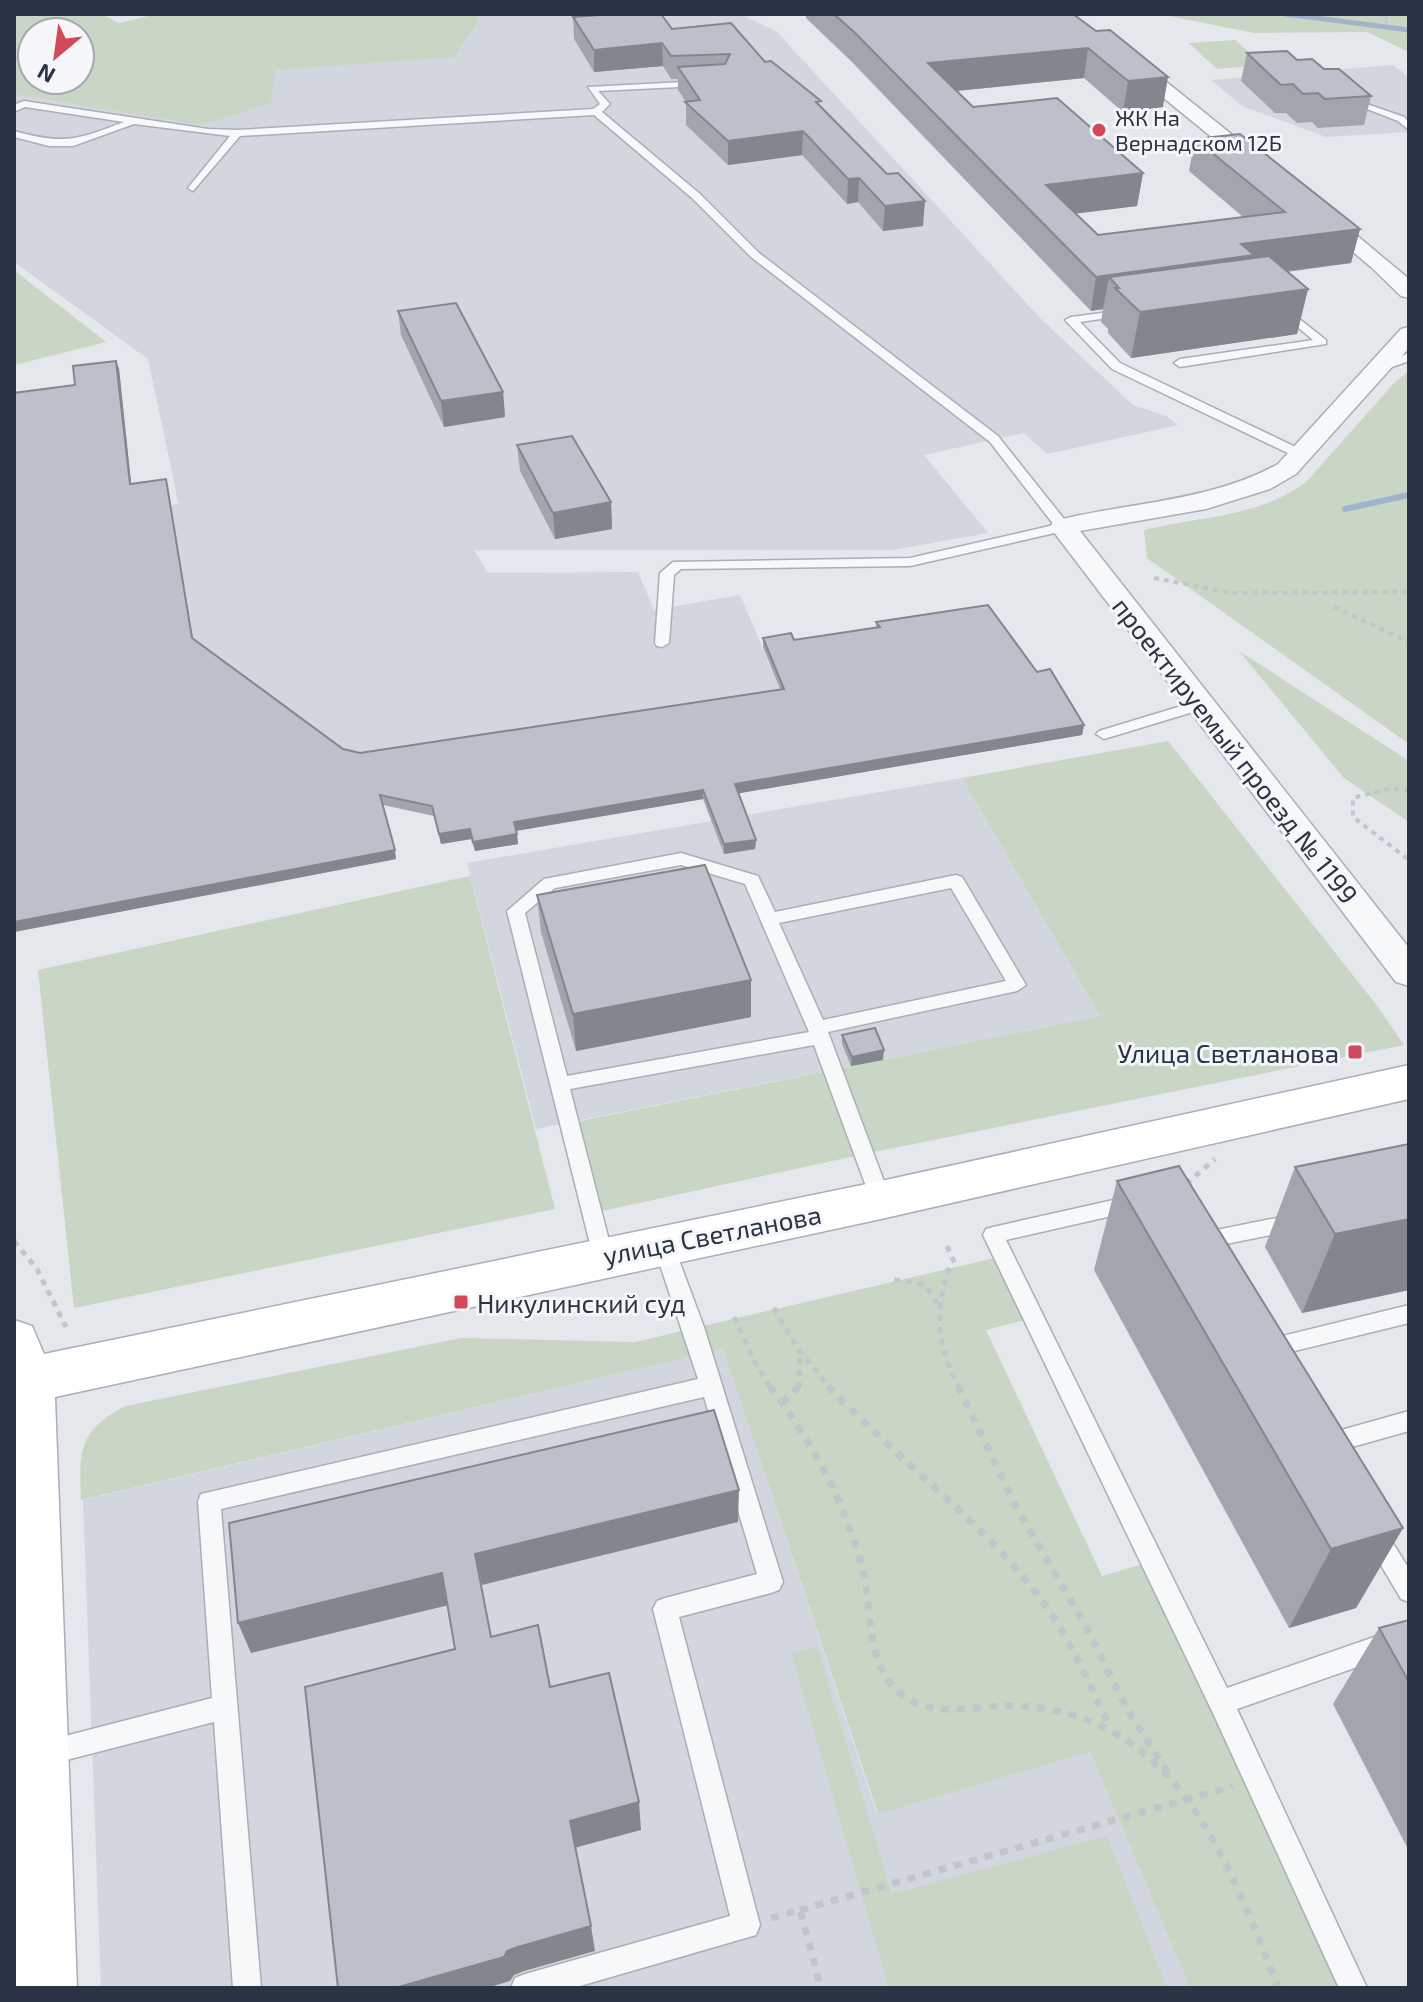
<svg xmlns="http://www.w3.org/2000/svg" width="1423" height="2002" viewBox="0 0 1423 2002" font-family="'Exo 2',sans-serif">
  <rect width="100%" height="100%" fill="#e4e7ec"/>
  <!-- built -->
  <g fill="#d2d6de">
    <path d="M213 14H739L776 31 1041 319 1133 405 1166 416 1178 425 1047 454 1024 433 924 455 988 533 893 550H474L488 573 638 572 654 610 740 595 784 698 362 763 195 647 171 505 178 504 175 486 148 359 14 262V76L32 80H80Z"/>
    <path d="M1393 65 1409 77V132L1326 137 1242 106 1211 80Z"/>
    <path d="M962 778 1100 1016 536 1129 467 863Z"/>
    <path d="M723 1349 877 1814 1090 1752 1190 1988H101L83 1500Z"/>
  </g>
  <!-- green -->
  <g fill="#c9d6c5" fill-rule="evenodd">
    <path d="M14 14H102L119 23 156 14H477L478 21 454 57 275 70 271 103 202 125 14 94ZM32 32H80V80H32Z"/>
    <path d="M1159 14H1409V52L1367 32 1254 33Z"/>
    <path d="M1235 40 1264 65 1217 69 1189 43Z"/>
    <path d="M14 271H15L106 342 14 365Z"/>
    <path d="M1409 371V744L1147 558 1144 530C1201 516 1259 518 1307 481L1395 382Z"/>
    <path d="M1239 651 1409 761V822L1344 778Z"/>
    <path d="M1168 741 1378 1007 1404 1045 864 1154 593 1213 570 1123 1100 1016 962 778Z"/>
    <path d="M470 876 555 1209 74 1308 38 970Z"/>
    <path d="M1003 1256 1032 1318 986 1330 1102 1576 1153 1561 1353 1988H1190L1090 1752 878 1814 723 1349 81 1500C79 1453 78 1429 126 1406L461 1338 635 1342Z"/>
    <path d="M817 1647 892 1894 1107 1836 1167 1988H889L791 1653Z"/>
  </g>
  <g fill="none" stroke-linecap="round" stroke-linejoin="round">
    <!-- stream-far1 -->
    <path stroke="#9fb4cc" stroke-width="5" d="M1286 14 1409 30"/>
    <!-- stream -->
    <path stroke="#9fb4cc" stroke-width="6" d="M1345 509 1409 495"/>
    <defs>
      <g id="lane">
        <path d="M703 81 700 86 598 91 610 104 602 112 700 194 759 253 998 436 1068 524V530L910 566 681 569 674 575 669 643 662 647 657 646 655 643 660 573 673 562 910 558 1054 525 990 442 751 257 692 198 594 115 240 136 193 191 188 188 230 136 134 124 73 146H49L14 137V131C64 145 76 140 124 122L25 107 14 112V105L24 101 208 129 237 130 593 109 600 104 588 87Z"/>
        <path d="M1344 96 1404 117 1409 122V130L1398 121 1344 100Z"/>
        <path d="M1283 306 1326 340V344L1180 367 1174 363 1180 359 1313 340 1279 311 1277 309Z"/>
        <path d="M1125 310 1131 313 1129 315 1080 322 1120 363 1304 451V457H1296L1112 369 1065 320 1071 317Z"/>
        <path d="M1409 353V361L1378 372 1372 368Z"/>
        <path d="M1201 700 1209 705 1206 708 1104 739 1096 734 1099 731Z"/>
        <path d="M681 853 758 876 775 912 956 875 962 877 1026 985 1017 991 828 1032 891 1200 888 1206 881 1208 874 1206 871 1200 814 1045 570 1089 613 1256 610 1262 603 1264 596 1262 593 1256 507 911 544 879ZM681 865 745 884 809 1032 567 1076 525 913 555 888ZM951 888 1006 981 823 1020 779 923Z"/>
        <path d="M1131 1196 1138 1198 1141 1204 1138 1210 1006 1240 1227 1688 1409 1625V1649L1237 1709 1367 1988H1339L1212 1711 983 1235 986 1229 993 1227Z"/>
        <path d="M1296 1214 1303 1216 1306 1222 1303 1228 1296 1230 1201 1249 1194 1247 1191 1241 1194 1235 1201 1233Z"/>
        <path d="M663 1236 670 1238 673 1244 704 1327 783 1582 779 1590 771 1593 679 1617 760 1925 756 1935 573 1988H511L515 1978 525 1974 730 1916 653 1609 657 1601 665 1598 757 1574 704 1397 221 1509 261 1988H233L214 1722 47 1765 38 1761 34 1752 38 1743 212 1698 198 1501 201 1494 698 1379 653 1244 656 1238Z"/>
        <path d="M1409 1305V1323L1266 1358 1258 1355 1255 1349 1258 1343 1266 1340Z"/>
        <path d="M1409 1411V1431L1327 1454 1319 1451 1316 1444 1319 1437 1327 1434Z"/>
        <path d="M1375 1524 1383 1527 1409 1569V1602L1401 1599 1363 1535 1367 1527Z"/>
      </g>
      <g id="street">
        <path d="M1128 55 1134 56 1266 162 1269 166 1266 170H1252L1122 64 1119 60 1122 56Z"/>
        <path d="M1318 207 1325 209 1409 279V298L1401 296 1371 267 1311 217 1308 213 1311 209Z"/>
        <path d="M1409 327V348L1296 474 1270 489 1206 509 1080 531 1409 948V986L1396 982 1050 527 1054 521C1129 502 1209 502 1278 464L1401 329Z"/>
      </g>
      <path id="secondary" d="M1409 1065V1099L881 1219 55 1397 77 1988H14V1320L32 1326 44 1354 881 1181Z"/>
    </defs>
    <!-- lane casing -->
    <use href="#lane" stroke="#a9aeb7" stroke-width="3"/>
    <!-- street casing -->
    <use href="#street" stroke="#a9aeb7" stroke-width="3"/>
    <!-- secondary casing -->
    <use href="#secondary" stroke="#a9aeb7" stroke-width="3"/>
    <!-- path-far3 -->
    <path stroke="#c2c5cb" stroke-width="3" stroke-dasharray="3 3" stroke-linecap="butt" d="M1380 14 1388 20 1385 23"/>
    <!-- path-far2 -->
    <g stroke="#c2c5cb" stroke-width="4" stroke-dasharray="5 5" stroke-linecap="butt">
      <path d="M1154 578 1232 593 1409 592"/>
      <path d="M1334 607 1409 642"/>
      <path d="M1409 791 1390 788 1353 798V817L1409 860"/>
    </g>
    <!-- path-far1 -->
    <g stroke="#c2c5cb" stroke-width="5" stroke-dasharray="6 6" stroke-linecap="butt">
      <path d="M1186 1184 1215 1159"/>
      <path d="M14 1241 37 1269 66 1327"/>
      <path d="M947 1246 956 1266"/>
      <path d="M949 1268C934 1316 937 1343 959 1388"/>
      <path d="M894 1280 924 1284 938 1304"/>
      <path d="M774 1308 798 1349 830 1388"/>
      <path d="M734 1317 754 1361 771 1388"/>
      <path d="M799 1388 800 1352"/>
    </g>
    <!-- path -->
    <g stroke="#c2c5cb" stroke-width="7" stroke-dasharray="8 8" stroke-linecap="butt">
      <path d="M770 1386C800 1428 827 1468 845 1517 853 1537 861 1559 865 1580 872 1619 867 1665 900 1693 931 1720 974 1705 1011 1706 1175 1709 1227 1858 1278 1988"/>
      <path d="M828 1386C894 1456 973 1514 1033 1589 1066 1630 1088 1680 1110 1728"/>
      <path d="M958 1386 1016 1507 1085 1625 1127 1709 1168 1773"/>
      <path d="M782 1403 799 1386"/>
      <path d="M800 1910 1233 1786"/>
      <path d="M771 1918 800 1910 821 1988"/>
    </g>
    <!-- lane -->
    <use href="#lane" fill="#f7f8fa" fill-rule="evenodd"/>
    <!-- street -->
    <use href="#street" fill="#f7f8fa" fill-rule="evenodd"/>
    <!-- secondary -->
    <use href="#secondary" fill="#fff" fill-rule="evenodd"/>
  </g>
  <!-- wall -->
  <g fill="#a1a5ae">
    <path d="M806 14H1073L1163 107 1123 112 1084 78 956 91 973 107 1143 173 1137 206 1076 213 1098 235 1243 217 1189 171 1195 139 1360 229 1351 263 1287 272 1308 289 1297 334 1131 358 1108 333V329L1101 322 1103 309 1091 311 852 62 806 18Z"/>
    <path d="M573 17 672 29 765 62 821 107 923 226 883 231 858 202 847 204 802 155 728 165 686 125V102L678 90V79H671L663 66 594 72 574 39Z"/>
    <path d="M1247 53 1297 60 1324 69 1371 96 1364 125 1318 128 1312 122 1297 123 1286 113H1275L1241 81Z"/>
    <path d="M398 311 503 392 505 417 444 427 401 335Z"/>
    <path d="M116 361 119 369 131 483 168 488 193 638 343 749 360 753 780 689 763 647V638L794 640 876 628V622L1037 672 1084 725 1082 735 739 793 756 840 755 849 724 854 703 799 516 831 518 844 475 851 471 839 441 844 434 816 383 805 396 859 14 932V393L75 385Z"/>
    <path d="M517 445 611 502 612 529 555 539 520 471Z"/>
    <path d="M537 895 751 980V1017L576 1051 541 932Z"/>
    <path d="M842 1035 883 1060 851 1066 842 1044Z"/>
    <path d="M1409 1144V1290L1302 1313 1265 1247 1295 1167Z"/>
    <path d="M1117 1181 1403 1528 1356 1608 1289 1628 1094 1270Z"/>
    <path d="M1409 1620V1851L1333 1704 1379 1628Z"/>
  </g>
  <!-- shaded-wall -->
  <g fill="#83868d">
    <path d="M662 43 663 66 594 72V50Z"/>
    <path d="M1088 48 1084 78 925 94 928 63Z"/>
    <path d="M1168 77 1163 107 1123 112 1128 81Z"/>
    <path d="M803 131 802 155 728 165V141Z"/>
    <path d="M1143 173 1137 206 1041 218 1046 185Z"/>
    <path d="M859 178 858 202 847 204 848 179Z"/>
    <path d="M925 201 923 226 883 231 885 206Z"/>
    <path d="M1360 229 1351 263 1249 276 1119 288 1109 277 1103 309 1091 311 1096 277 1241 244Z"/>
    <path d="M1308 289 1297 334 1131 358 1140 312Z"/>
    <path d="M116 361 119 369 132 492 130 484Z"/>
    <path d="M503 392 505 417 444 427 441 401Z"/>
    <path d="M611 502 612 529 555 539 553 513Z"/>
    <path d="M1084 725 1082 735 735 794V784Z"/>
    <path d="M703 790V799L515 831 514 822Z"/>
    <path d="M470 829 471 839 441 844 439 834Z"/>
    <path d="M517 834 518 844 475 851 473 842Z"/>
    <path d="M756 840 755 849 724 854V844Z"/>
    <path d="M395 850 396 859 14 932V922Z"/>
    <path d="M751 980V1017L576 1051 573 1014Z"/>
    <path d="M884 1050 883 1060 851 1066 852 1057Z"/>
    <path d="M1409 1219V1290L1302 1313 1335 1234Z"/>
    <path d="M739 1490 738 1522 482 1585 475 1554Z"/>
    <path d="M1403 1528 1356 1608 1289 1628 1331 1549Z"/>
    <path d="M442 1573 449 1605 251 1653 238 1623Z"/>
    <path d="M639 1802 641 1830 574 1848 570 1821Z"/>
    <path d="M591 1926 595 1951 524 1971 514 1975 510 1981 487 1988H395L518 1947Z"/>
  </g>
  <!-- building -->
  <g fill="#bbc0ca" stroke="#83868d" stroke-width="2">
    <path d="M613 14H661L672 29 731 23 765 62 771 61 821 101 816 102 887 174 898 173 925 201 885 206 859 178 848 179 803 131 728 141 685 102 700 100 678 67 725 64 730 54 671 56 662 43 594 50 573 17Z"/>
    <path d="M834 14H1073L1096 31 1110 30 1168 77 1128 81 1088 48 928 63 973 107 1057 98 1143 173 1046 185 1098 235 1285 212 1195 139 1240 134 1360 229 1241 244 1254 255 1096 277 854 32Z"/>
    <path d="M1287 51 1297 60 1312 59 1324 69H1339L1371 96 1325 99 1318 93 1303 94 1293 84 1281 85 1247 53Z"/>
    <path d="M1269 256 1308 289 1140 312 1115 288H1119L1109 277Z"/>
    <path d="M456 303 503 392 441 401 398 311Z"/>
    <path d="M116 361 130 484 166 479 192 638 343 749 360 753 784 689 763 638 791 633 794 640 880 627 876 622 988 605 1037 672 1050 669 1084 725 735 784 756 840 724 844 703 790 514 822 517 834 473 842 470 829 439 834 432 806 380 795 395 850 14 922V393L75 385 73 366Z"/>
    <path d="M572 436 611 502 553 513 517 445Z"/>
    <path d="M705 865 751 980 573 1014 537 895Z"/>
    <path d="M875 1028 884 1050 852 1057 842 1035Z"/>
    <path d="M1409 1144V1219L1335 1234 1295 1167Z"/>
    <path d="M1179 1166 1403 1528 1331 1549 1117 1181Z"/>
    <path d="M714 1410 739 1490 475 1554 491 1637 538 1625 550 1687 609 1673 639 1802 570 1821 591 1926 518 1947 507 1951 504 1957 395 1988H338L305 1687 455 1649 442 1573 238 1623 229 1523Z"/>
    <path d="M1409 1620V1682L1379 1628Z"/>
  </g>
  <!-- markers -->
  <g fill="#d1495b" stroke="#f4f6f9" stroke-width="3">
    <circle cx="1099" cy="130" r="8"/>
    <rect x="1347" y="1044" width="16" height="16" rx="4"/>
    <rect x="453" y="1294" width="16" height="16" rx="4"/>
  </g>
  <g text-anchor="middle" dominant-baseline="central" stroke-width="6" stroke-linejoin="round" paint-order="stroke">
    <!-- far-poi labels -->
    <g font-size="22" fill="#2b3445" stroke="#f4f6f9" text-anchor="start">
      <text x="1115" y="117">ЖК На<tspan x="1115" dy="25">Вернадском 12Б</tspan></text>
    </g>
    <!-- street labels -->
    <g font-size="26" fill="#2b3445" stroke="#f4f6f9">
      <text transform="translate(1236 750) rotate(52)">проектируемый проезд № 1199</text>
      <text transform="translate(712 1234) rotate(-11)">улица Светланова</text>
    </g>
    <!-- poi labels -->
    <g font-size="26" fill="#2b3445" stroke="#f4f6f9" text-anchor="end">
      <text x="1339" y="1052">Улица Светланова</text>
      <text x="477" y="1302" text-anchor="start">Никулинский суд</text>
    </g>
  </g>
  <!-- border -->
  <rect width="1423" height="2002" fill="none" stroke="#2b3445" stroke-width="32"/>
  <!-- north arrow -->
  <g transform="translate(56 56) rotate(209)"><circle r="38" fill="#f4f6f9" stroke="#a4a8b1" stroke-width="2"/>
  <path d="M0-6L14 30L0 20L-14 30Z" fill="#d1495b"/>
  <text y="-12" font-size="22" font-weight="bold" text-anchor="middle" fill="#2b3445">N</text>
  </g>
</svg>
